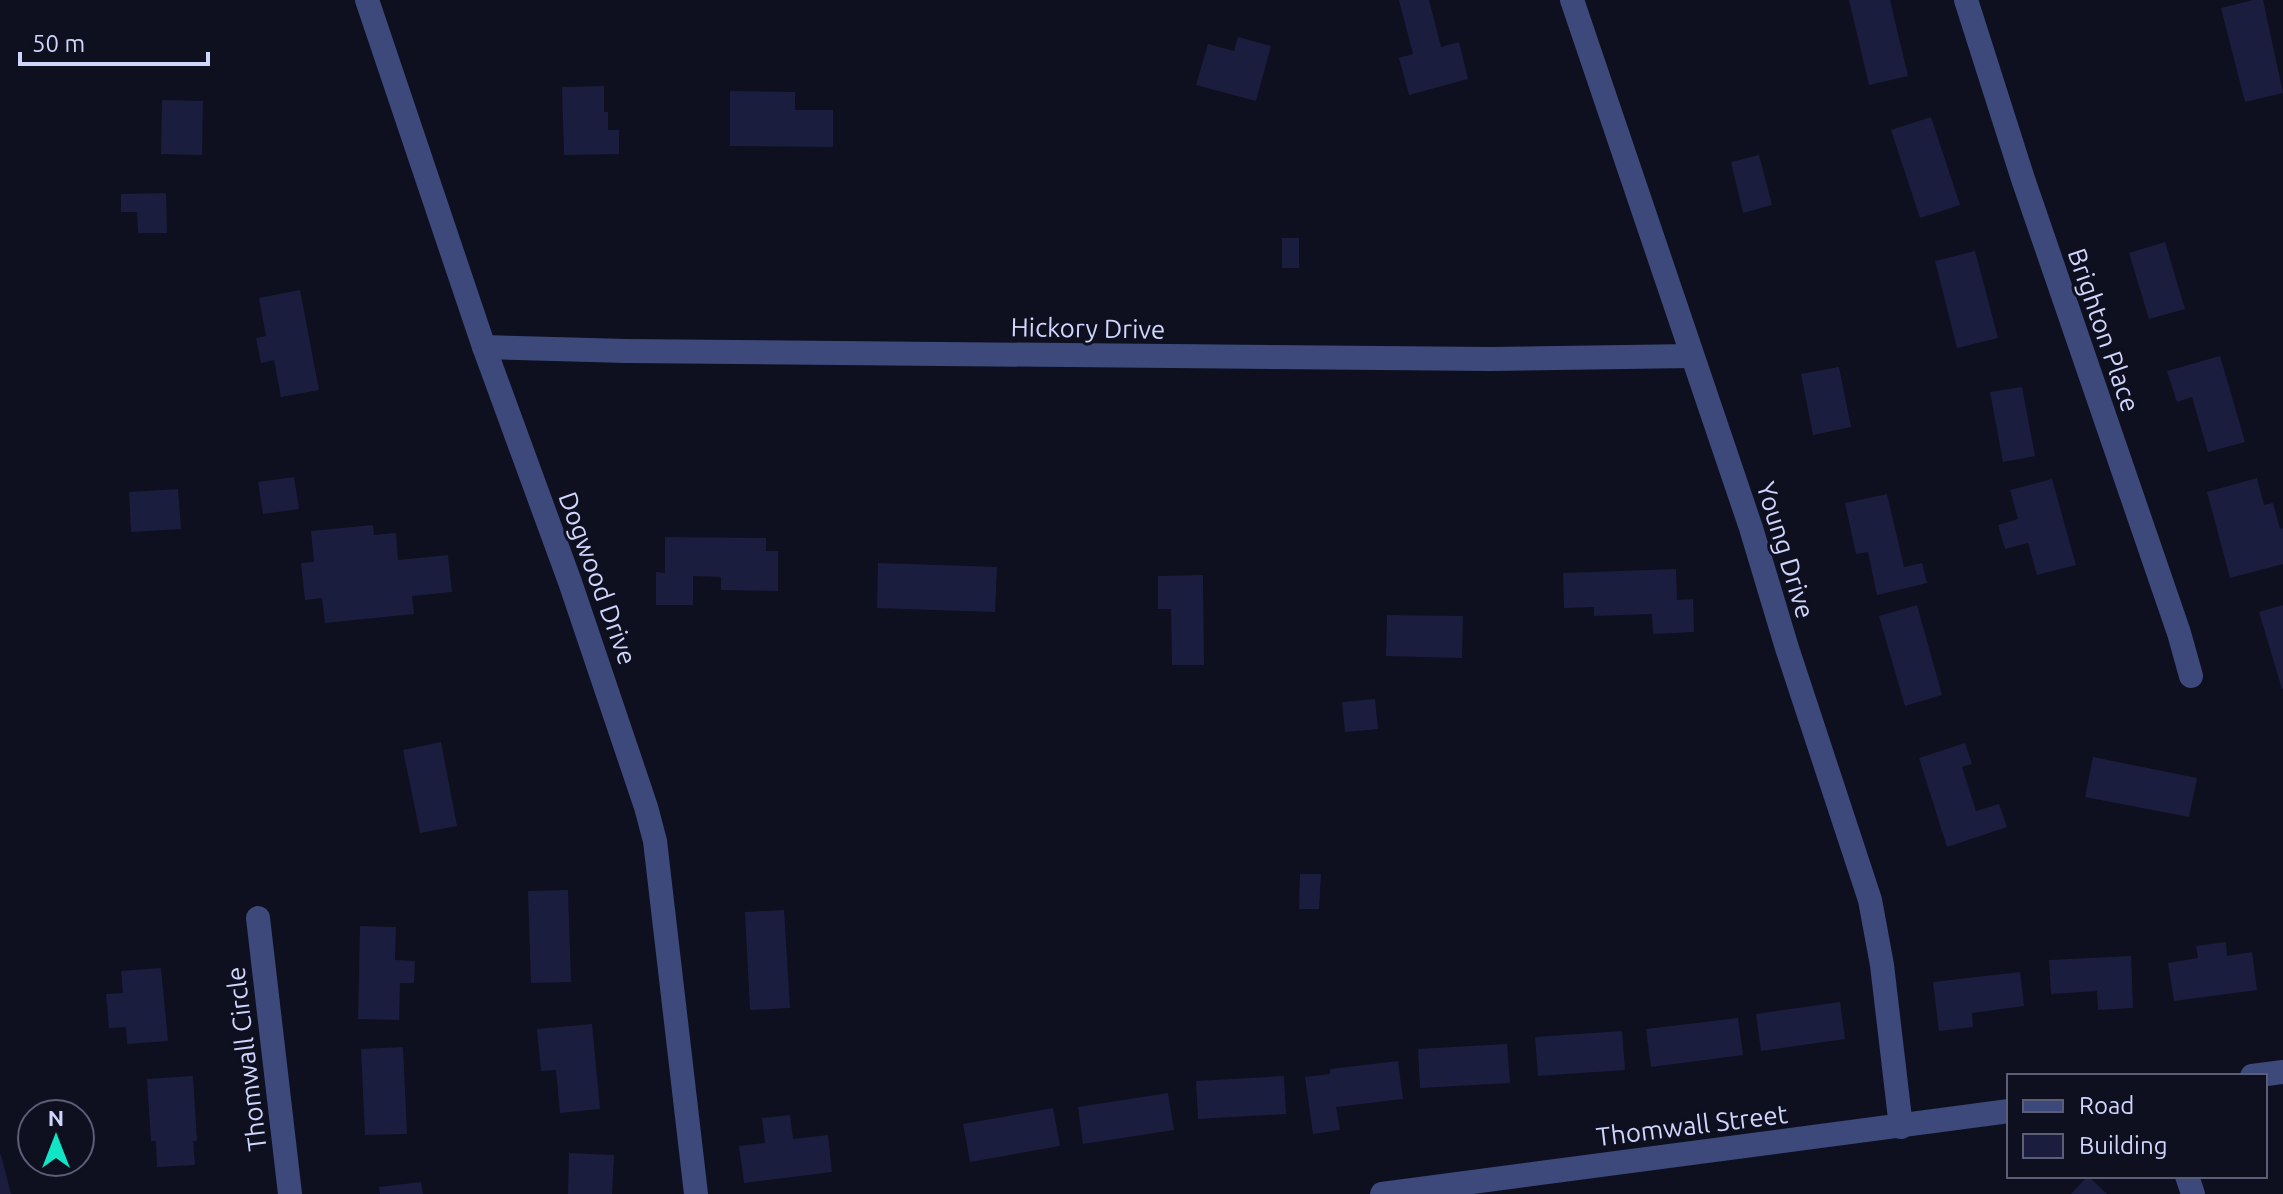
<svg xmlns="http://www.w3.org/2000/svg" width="2283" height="1194" viewBox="0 0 2283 1194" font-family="Ubuntu,sans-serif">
  <rect width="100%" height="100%" fill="#0e0f1f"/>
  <!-- building -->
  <g fill="#1b1d3e">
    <path d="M1399 0H1429L1441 47 1459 42 1468 79 1409 95 1399 58 1413 54Z"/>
    <path d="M1849 0H1890L1908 76 1869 85Z"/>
    <path d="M2253 0H2263L2283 93 2245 102 2221 8Z"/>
    <path d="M1238 37 1271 46 1256 101 1196 85 1208 44 1234 51Z"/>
    <path d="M604 86V112H608V130H619V154L564 155 562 87Z"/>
    <path d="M730 91 795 92V110H833V147L730 146Z"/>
    <path d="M162 100 203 101 202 155 161 154Z"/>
    <path d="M1931 117 1960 205 1920 218 1891 130Z"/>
    <path d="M1759 155 1772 205 1743 213 1731 162Z"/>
    <path d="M166 193 167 233H138L137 212H121V194Z"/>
    <rect x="1282" y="238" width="17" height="30"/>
    <path d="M2165 242 2185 309 2149 319 2129 253Z"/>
    <path d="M1975 251 1998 338 1957 348 1935 261Z"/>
    <path d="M300 290 319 390 281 397 274 360 261 363 256 338 266 336 259 298Z"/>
    <path d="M2220 356 2245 442 2208 452 2192 397 2177 402 2167 371Z"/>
    <path d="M1839 367 1851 427 1813 435 1801 374Z"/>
    <path d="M2022 387 2035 456 2003 462 1990 392Z"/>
    <path d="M294 477 299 509 263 514 258 482Z"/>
    <path d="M2257 478 2264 505 2273 503 2280 529 2283 528V564L2230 578 2207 492Z"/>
    <path d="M2052 479 2076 565 2037 575 2028 543 2005 549 1998 525 2018 519 2010 490Z"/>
    <path d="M178 489 181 529 131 532 129 492Z"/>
    <path d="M1887 494 1904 567 1922 563 1927 583 1877 595 1868 552 1856 554 1845 503Z"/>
    <path d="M373 525 374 535 396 533 398 560 448 555 452 592 412 596 414 614 325 623 322 598 305 600 301 563 314 562 311 531Z"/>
    <path d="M665 537 766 538V551H778V591L721 590V577L693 576V605H656V572L665 573Z"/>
    <path d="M878 563 997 567 995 612 877 608Z"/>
    <path d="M1676 569 1677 600 1693 599 1694 632 1653 634 1652 614 1594 616V607L1564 608 1563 573Z"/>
    <path d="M1203 575 1204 665H1172L1171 609H1158V576Z"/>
    <path d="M1917 605 1942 695 1905 706 1879 616Z"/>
    <path d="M2283 605V689H2282L2259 612Z"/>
    <path d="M1387 615 1463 616 1462 658 1386 656Z"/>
    <path d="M1375 699 1378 729 1345 732 1342 702Z"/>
    <path d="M441 742 457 826 420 833 403 750Z"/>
    <path d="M1965 743 1972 764 1962 767 1976 811 1999 804 2007 827 1947 847 1919 758Z"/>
    <path d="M2093 757 2197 778 2189 817 2085 797Z"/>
    <path d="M1300 874H1321L1319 909H1299Z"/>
    <path d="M568 890 571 982 531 983 528 891Z"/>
    <path d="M784 910 790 1008 750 1010 745 912Z"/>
    <path d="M360 926 396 927 395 960 415 961 414 983H400L399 1020 358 1019Z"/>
    <path d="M2226 942 2227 956 2252 952 2257 990 2174 1001 2168 963 2198 958 2196 946Z"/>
    <path d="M2131 956 2133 1008 2098 1010 2097 991 2051 994 2049 960Z"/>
    <path d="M161 968 168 1041 127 1044 126 1027 109 1028 106 994 123 993 121 971Z"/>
    <path d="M2020 972 2024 1006 1972 1013 1973 1027 1939 1031 1933 982Z"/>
    <path d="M1840 1002 1845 1039 1761 1051 1756 1014Z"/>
    <path d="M1738 1018 1743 1055 1651 1067 1646 1029Z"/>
    <path d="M592 1024 600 1109 560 1113 556 1070 541 1071 537 1029Z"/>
    <path d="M1622 1031 1625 1070 1538 1076 1535 1037Z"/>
    <path d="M1507 1044 1510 1083 1420 1088 1418 1049Z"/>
    <path d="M403 1047 407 1134 365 1135 361 1049Z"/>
    <path d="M1398 1061 1403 1099 1336 1107 1340 1130 1313 1134 1305 1077 1330 1074V1069Z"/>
    <path d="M193 1076 197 1141H193L195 1165 157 1167 156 1141H151L147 1079Z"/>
    <path d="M1284 1076 1286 1114 1198 1119 1196 1081Z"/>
    <path d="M1168 1093 1174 1130 1083 1144 1078 1107Z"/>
    <path d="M1053 1108 1060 1146 970 1162 963 1124Z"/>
    <path d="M790 1115 793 1139 828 1135 832 1172 744 1183 739 1146 765 1143 762 1118Z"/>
    <path d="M569 1153 614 1155 612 1194H568Z"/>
    <path d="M0 1155H1L11 1194H0Z"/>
    <path d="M2088 1176 2107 1194H2071Z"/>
    <path d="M421 1182 423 1194H380L379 1187Z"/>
  </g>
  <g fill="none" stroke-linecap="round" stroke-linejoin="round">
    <!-- minor -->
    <g stroke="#3c497a" stroke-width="24">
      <path d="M367 0 484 347 570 582 646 807 655 841 696 1194"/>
      <path d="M1572 0 1751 528 1787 648 1870 900 1882 965 1901 1127"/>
      <path d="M1966 0 2023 179 2179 633 2191 676"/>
      <path d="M484 347 626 351 1490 359 1692 356"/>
      <path d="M258 918 290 1194"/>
      <path d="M2252 1076 2283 1072"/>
      <path d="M2187 1176 2193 1194"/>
      <path d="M1382 1194 2009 1111"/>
    </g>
  </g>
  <g text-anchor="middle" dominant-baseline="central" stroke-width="6" stroke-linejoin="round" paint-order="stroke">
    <!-- street labels -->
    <g font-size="26" fill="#cfd5fc" stroke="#0e0f1f">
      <text transform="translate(1088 328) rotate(1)">Hickory Drive</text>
      <text transform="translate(2104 330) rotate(71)">Brighton Place</text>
      <text transform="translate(1786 550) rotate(73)">Young Drive</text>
      <text transform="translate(598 578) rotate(70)">Dogwood Drive</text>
      <text transform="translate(246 1059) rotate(-97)">Thomwall Circle</text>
      <text transform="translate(1692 1125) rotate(-7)">Thomwall Street</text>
    </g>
  </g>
  <!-- legend -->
  <rect x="2007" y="1074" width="260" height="104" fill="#0e0f1f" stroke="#5b5e77" stroke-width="2"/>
  <rect x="2023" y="1100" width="40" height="12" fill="#3c497a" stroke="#5b5e77" stroke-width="2"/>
  <text x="2079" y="1114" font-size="24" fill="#cfd5fc">Road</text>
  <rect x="2023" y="1134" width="40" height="24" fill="#1b1d3e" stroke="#5b5e77" stroke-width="2"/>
  <text x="2079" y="1154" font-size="24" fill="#cfd5fc">Building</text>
  <!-- north arrow -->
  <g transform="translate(56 1138)"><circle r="38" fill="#0e0f1f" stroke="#5b5e77" stroke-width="2"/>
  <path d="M0-6L14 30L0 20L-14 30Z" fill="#10e6c6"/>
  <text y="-12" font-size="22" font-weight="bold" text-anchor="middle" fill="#cfd5fc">N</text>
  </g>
  <!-- scale -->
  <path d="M20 52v12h188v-12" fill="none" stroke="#cfd5fc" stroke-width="4"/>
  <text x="32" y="52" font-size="24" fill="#cfd5fc" stroke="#0e0f1f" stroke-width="6" paint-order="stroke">50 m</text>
</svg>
